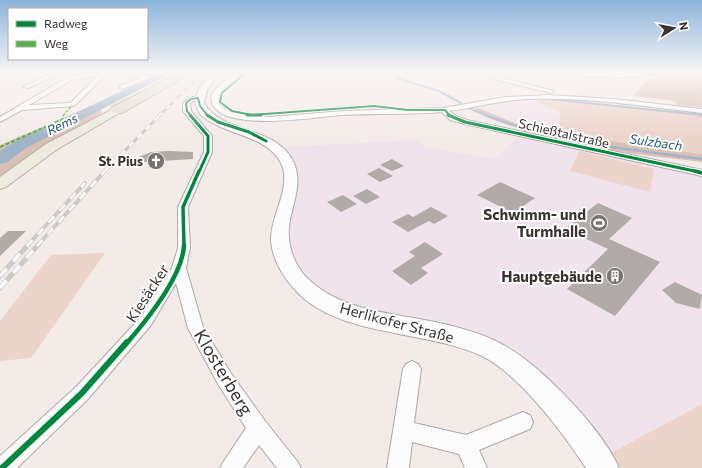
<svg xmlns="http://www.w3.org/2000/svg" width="702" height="468" viewBox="0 0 702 468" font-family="Commissioner,sans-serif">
  <rect width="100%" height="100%" fill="#f3ebe8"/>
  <!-- education -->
  <g fill="#f0e3eb">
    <path d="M524 99H529L560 112 559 132 515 123 478 108Z"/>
    <path d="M520 135 702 174V404L611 453 517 349 473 332 405 316 365 310 325 291 307 278 292 258 286 236 298 173 285 147 418 140 426 147 494 159Z"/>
  </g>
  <!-- green -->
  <g fill="#edd4cb">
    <path d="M542 99 702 113V154L640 146 559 132 560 112 534 101Z"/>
    <path d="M579 151 654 169 650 192 570 171Z"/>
    <path d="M105 253 31 358 0 361V321L51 255Z"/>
    <path d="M702 404V468H620L611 453Z"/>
  </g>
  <!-- forest -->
  <g fill="#dabfb5">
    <path d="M655 72H702V107L678 105 675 101 633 96 647 79H659Z"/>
    <path d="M98 103 102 113 67 134 0 179V145Z"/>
    <path d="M478 108 515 123 559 132 640 146 702 154V162L635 154 520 135V131L517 127 472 111Z"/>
  </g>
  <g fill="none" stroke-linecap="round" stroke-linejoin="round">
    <!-- stream-far1 -->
    <g stroke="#a0b4c7" stroke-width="2">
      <path d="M397 78 439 91 461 103"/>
      <path d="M540 98 702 115"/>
      <path d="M469 108 488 116"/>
    </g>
    <!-- stream -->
    <g stroke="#a0b4c7" stroke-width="2.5">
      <path d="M485 115C554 143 629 149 702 159"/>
      <path d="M699 115H702"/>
    </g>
    <!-- river -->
    <path fill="#a0b4c7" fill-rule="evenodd" d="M162 72H174L26 148 6 163 0 164V151L14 142Z"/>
  </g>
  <!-- building -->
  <g fill="#b0aaa8">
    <path d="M169 151 193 152V159L130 163 129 161 151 152Z"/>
    <path d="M392 159 404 166 392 171 380 165Z"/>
    <path d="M379 168 393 176 380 182 367 174Z"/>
    <path d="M500 182 535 198 513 213 477 195Z"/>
    <path d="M367 189 380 197 366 204 353 196Z"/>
    <path d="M343 195 357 204 341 212 327 202Z"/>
    <path d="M598 203 632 218 609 239 660 262 615 316 567 289 608 249 565 229Z"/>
    <path d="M431 207 448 216 434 224 429 221 408 232 392 222 408 214 413 217Z"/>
    <path d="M8 231H26L0 256V238Z"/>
    <path d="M425 242 443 254 421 268 428 273 411 285 392 271 415 256 409 252Z"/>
    <path d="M675 282 702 295 700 309 676 303 662 290Z"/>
  </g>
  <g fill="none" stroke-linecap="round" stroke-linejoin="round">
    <defs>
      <g id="street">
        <path d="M0 72H38L35 74 0 76Z"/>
        <path d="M55 72H62L28 88 23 87Z"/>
        <path d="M102 72H117L153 77 122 89 120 88V86L142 78 107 74 74 106 22 110 0 122V117L68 77ZM98 76 70 103 29 105 72 80Z"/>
        <path d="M228 72H237L239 76C230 85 216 89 219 104L225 109 238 114 270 117 343 111 443 108 506 97 548 95 614 99 702 109V113C644 106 586 97 528 99 501 100 475 108 449 111L456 116 467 120 702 170V176L465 124 450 120 442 112C409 115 375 113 342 115 316 117 227 132 213 105 206 91 224 82 233 75Z"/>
        <path d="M472 72H480L554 91 551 93 501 81Z"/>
        <path d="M495 72H539L536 74 497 75Z"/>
        <path d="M569 72 624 74 655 72C644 80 580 79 569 72Z"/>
        <path d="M198 96 200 97V99L193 101 190 104 191 111 212 136V152L188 207 190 248 186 268 203 327 230 372 265 421 297 461 301 468H277L259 445 243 468H220L224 461 246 428 218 384 188 328 176 283 151 325 88 399 17 468H0V456L76 387 141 317 172 268 178 248V207L204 152V136L183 111V103L189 98Z"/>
        <path d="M412 361 418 364 421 369 414 423 466 435 523 412 530 415 533 422 530 429 479 450 487 468H465L459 454 412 442 409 468H387L403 369 406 364Z"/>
      </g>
      <path id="secondary" d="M212 72H220L207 90 204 103C223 135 277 125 294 163 302 183 294 200 290 220 285 245 295 270 315 285 350 312 393 313 435 322 458 327 486 334 507 347 543 368 603 430 619 468H586C564 434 519 374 482 356 427 330 341 337 298 293 285 280 272 260 271 240 270 214 296 183 278 158 260 134 225 135 202 116 199 113 197 108 195 103L198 90Z"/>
      <path id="primary" d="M117 107 123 110 121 112 56 150 6 187 0 189V177L46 144Z"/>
      <path id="highway" d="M182 72H194L122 113H112L110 110 112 107Z"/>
    </defs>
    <!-- street casing -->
    <use href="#street" stroke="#ada7a5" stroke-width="2"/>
    <!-- secondary casing -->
    <use href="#secondary" stroke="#ada7a5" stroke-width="2"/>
    <!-- primary casing -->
    <use href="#primary" stroke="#b6af9d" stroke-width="2"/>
    <!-- highway casing -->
    <use href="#highway" stroke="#b6af9d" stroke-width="2"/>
    <!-- street -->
    <use href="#street" fill="#fdfcfc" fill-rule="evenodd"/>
    <!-- secondary -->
    <use href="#secondary" fill="#fdfcfc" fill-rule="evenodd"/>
    <!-- primary -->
    <use href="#primary" fill="#edeae0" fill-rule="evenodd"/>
    <!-- highway -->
    <use href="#highway" fill="#e2ddcd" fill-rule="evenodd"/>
    <defs>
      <path id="rail-far3" d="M159 116 203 72"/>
      <path id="rail-far2" d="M104 172 160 115"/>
      <g id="rail-far1">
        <path d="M27 246 85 183"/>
        <path d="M37 246 105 171"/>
      </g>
      <g id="rail">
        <path d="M0 276 28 245"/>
        <path d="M0 288 38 245"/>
      </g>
    </defs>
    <!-- rail-far3 casing -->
    <use href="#rail-far3" stroke="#cbc9c9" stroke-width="2.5"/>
    <!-- rail-far2 casing -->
    <use href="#rail-far2" stroke="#cbc9c9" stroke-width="3"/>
    <!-- rail-far1 casing -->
    <use href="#rail-far1" stroke="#cbc9c9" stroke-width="4"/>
    <!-- rail casing -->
    <use href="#rail" stroke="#cbc9c9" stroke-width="5"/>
    <!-- rail-far3 -->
    <use href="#rail-far3" stroke="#fff" stroke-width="1.5" stroke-dasharray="5" stroke-linecap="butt"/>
    <!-- rail-far2 -->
    <use href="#rail-far2" stroke="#fff" stroke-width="2" stroke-dasharray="6" stroke-linecap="butt"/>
    <!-- rail-far1 -->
    <use href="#rail-far1" stroke="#fff" stroke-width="2.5" stroke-dasharray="8" stroke-linecap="butt"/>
    <!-- rail -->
    <use href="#rail" stroke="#fff" stroke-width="3.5" stroke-dasharray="10" stroke-linecap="butt"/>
    <!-- quiet-far1 -->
    <path stroke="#56b246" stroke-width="1.5" stroke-dasharray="3 1.5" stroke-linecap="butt" d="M63 116 72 105"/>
    <!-- quiet -->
    <path stroke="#56b246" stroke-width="2" stroke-dasharray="4 2" stroke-linecap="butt" d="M0 147 63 119V115"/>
    <defs>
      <g id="cycleway-far4">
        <path d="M241 72 243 75 222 93 220 102 232 111 252 115 374 106 408 110H445L450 116"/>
        <path d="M191 116 187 111 186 103 191 99 198 98 200 106 208 116"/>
      </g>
      <g id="cycleway-far3">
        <path d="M190 115 208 136V152L199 172"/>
        <path d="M207 115 218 122 249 132 266 141"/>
        <path d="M247 115H261"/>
        <path d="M448 115 465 122 699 172"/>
      </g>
      <g id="cycleway-far2">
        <path d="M695 171 702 173"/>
        <path d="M184 246 183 207 199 171"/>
      </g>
      <path id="cycleway-far1" d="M127 343C146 321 183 275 184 245"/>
      <path id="cycleway" d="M2 468 82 393 127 342"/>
    </defs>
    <!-- cycleway-far4 casing -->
    <use href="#cycleway-far4" stroke="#fff" stroke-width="3.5"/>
    <!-- cycleway-far3 casing -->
    <use href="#cycleway-far3" stroke="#fff" stroke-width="4.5"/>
    <!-- cycleway-far2 casing -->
    <use href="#cycleway-far2" stroke="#fff" stroke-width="6"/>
    <!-- cycleway-far1 casing -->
    <use href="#cycleway-far1" stroke="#fff" stroke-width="7"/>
    <!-- cycleway casing -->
    <use href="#cycleway" stroke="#fff" stroke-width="8"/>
    <!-- cycleway-far4 -->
    <use href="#cycleway-far4" stroke="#00873e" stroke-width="2"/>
    <!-- cycleway-far3 -->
    <use href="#cycleway-far3" stroke="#00873e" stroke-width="3"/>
    <!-- cycleway-far2 -->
    <use href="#cycleway-far2" stroke="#00873e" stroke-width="3.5"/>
    <!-- cycleway-far1 -->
    <use href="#cycleway-far1" stroke="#00873e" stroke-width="4.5"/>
    <!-- cycleway -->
    <use href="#cycleway" stroke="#00873e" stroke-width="6"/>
  </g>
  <!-- sky -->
  <linearGradient id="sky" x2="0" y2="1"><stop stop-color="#8bb4db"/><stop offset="0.53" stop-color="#faf6f5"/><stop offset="1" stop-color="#faf6f5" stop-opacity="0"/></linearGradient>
  <rect width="702" height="137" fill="url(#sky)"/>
  <!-- icons -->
  <defs>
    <symbol id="church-disc" viewBox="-11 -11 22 22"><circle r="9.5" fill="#797370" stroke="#fff"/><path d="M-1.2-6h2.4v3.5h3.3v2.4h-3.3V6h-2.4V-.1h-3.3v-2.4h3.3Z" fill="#fff"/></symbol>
    <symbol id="stadium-disc" viewBox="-11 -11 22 22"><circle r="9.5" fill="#797370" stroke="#fff"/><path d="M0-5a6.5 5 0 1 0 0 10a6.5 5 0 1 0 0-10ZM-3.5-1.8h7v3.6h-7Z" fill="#fff"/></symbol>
    <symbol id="building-disc" viewBox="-11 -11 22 22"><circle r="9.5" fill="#797370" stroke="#fff"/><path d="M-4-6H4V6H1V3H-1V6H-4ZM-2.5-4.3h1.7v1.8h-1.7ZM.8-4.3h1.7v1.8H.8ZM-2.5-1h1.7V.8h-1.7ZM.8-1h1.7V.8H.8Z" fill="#fff"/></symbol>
  </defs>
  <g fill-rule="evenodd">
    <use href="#church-disc" x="146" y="151" width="20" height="20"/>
    <use href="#stadium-disc" x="589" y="213" width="20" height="20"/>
    <use href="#building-disc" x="605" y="266" width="20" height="20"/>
  </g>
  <g text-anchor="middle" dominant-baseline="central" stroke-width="4" stroke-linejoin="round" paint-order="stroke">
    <!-- far-water labels -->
    <g font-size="13" font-style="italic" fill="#235980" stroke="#fff">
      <text transform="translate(62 124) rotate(-26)">Rems</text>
      <text transform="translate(656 142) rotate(8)">Sulzbach</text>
    </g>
    <!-- far-street labels -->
    <g font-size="13" fill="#383230" stroke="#fff">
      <text transform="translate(564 133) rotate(13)">Schießtalstraße</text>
    </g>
    <!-- far-poi labels -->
    <g font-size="13" font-weight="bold" fill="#383230" stroke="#fff" text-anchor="end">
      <text x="143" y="161">St. Pius</text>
    </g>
    <!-- poi labels -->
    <g font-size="15" font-weight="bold" fill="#383230" stroke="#fff" text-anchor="end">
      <text x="586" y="214">Schwimm- und<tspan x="586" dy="17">Turmhalle</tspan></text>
      <text x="602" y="276">Hauptgebäude</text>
    </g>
    <!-- street labels -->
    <g font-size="15" fill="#383230" stroke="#fff">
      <text transform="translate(147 293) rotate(-57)">Kiesäcker</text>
      <text transform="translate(397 322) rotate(15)">Herlikofer Straße</text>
    </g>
    <!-- near-street labels -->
    <g font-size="18" fill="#383230" stroke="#fff">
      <text transform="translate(224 372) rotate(59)">Klosterberg</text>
    </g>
  </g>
  <!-- legend -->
  <rect x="8" y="8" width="140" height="52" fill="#ffffff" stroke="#afadac"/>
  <rect x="16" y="21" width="20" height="6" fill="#00873e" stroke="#afadac"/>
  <text x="44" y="28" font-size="12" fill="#383230">Radweg</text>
  <rect x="16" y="41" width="20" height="6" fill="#56b246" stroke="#afadac"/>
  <text x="44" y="48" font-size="12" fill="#383230">Weg</text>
  <!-- north arrow -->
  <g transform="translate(674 28) rotate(79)" stroke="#ffffff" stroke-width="3" paint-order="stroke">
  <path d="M0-3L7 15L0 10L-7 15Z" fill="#383230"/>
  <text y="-6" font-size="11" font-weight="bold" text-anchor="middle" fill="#383230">N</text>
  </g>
</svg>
